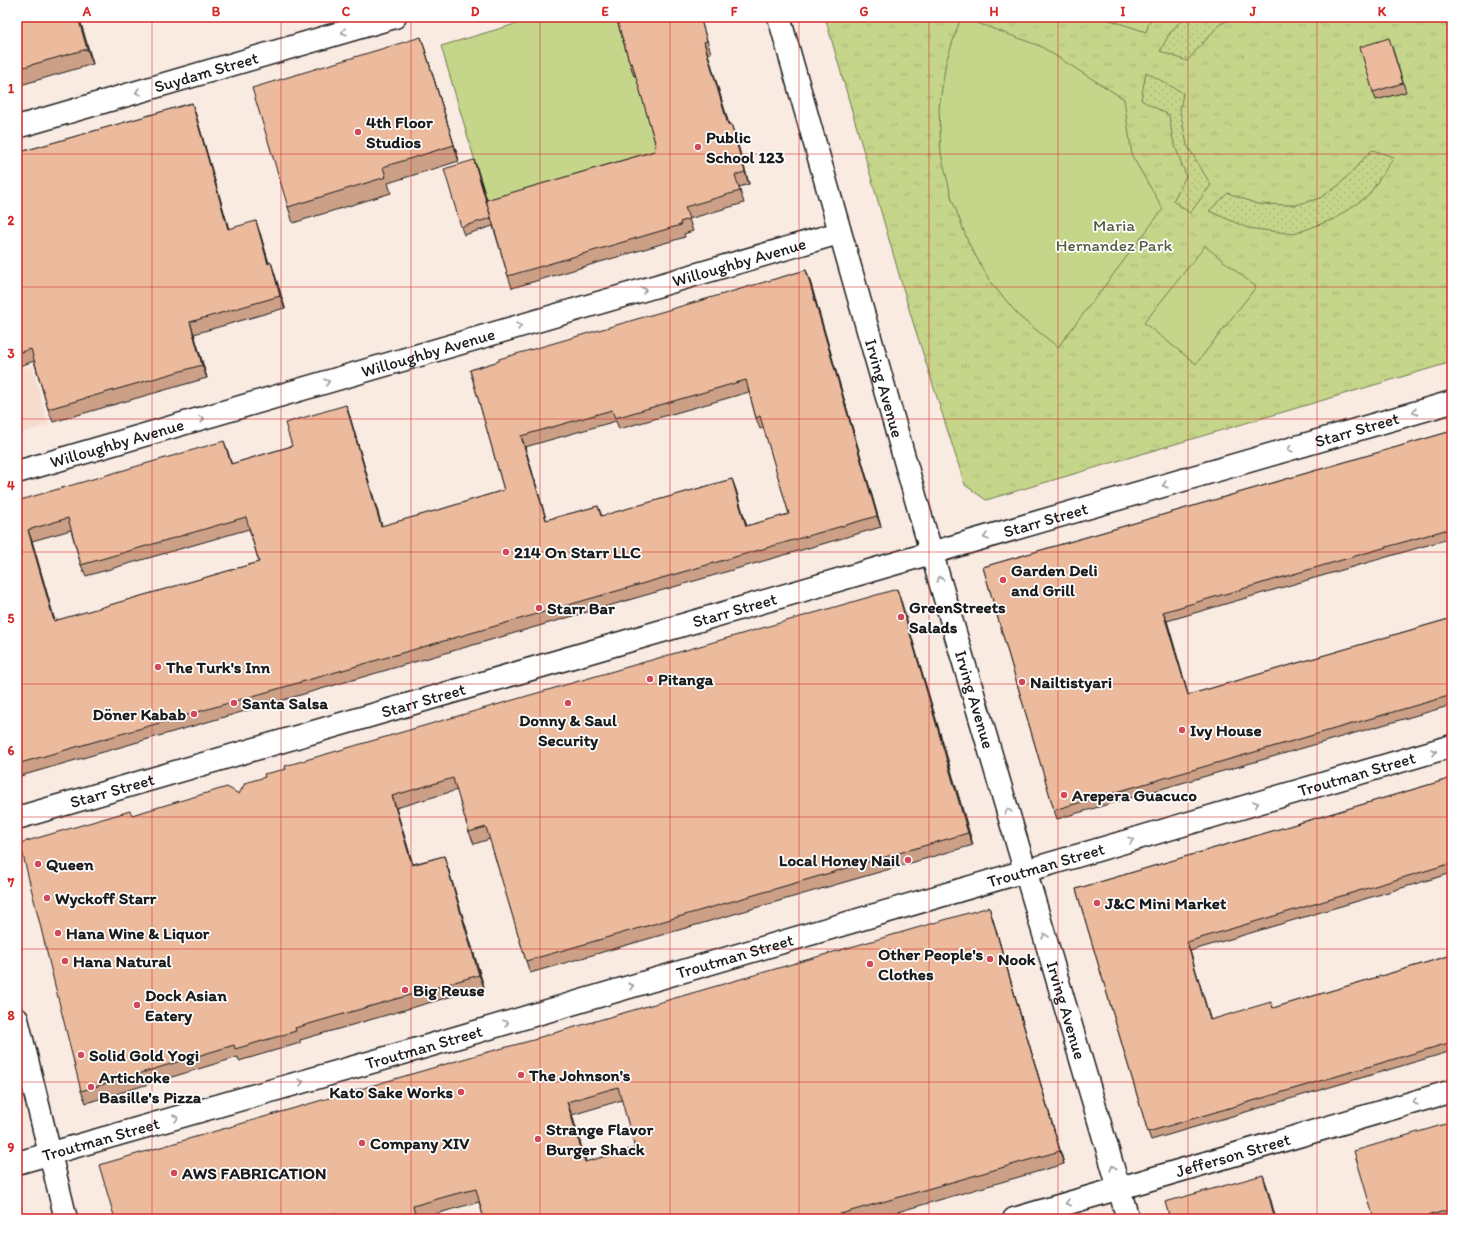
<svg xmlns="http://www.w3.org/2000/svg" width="1469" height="1236" viewBox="0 0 1469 1236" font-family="Itim,sans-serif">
  <defs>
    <pattern id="grass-tufts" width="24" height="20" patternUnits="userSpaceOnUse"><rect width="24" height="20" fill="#c5d68a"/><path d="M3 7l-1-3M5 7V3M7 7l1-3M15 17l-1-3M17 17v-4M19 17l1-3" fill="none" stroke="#a9b776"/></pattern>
    <pattern id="garden-dots" width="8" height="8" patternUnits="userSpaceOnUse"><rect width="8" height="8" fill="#c5d68a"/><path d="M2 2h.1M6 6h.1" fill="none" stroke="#a9b776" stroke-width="1.8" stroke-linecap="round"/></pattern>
  </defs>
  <rect width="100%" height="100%" fill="#f9eae2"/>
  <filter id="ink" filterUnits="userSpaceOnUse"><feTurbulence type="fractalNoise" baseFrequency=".025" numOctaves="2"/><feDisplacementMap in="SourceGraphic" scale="8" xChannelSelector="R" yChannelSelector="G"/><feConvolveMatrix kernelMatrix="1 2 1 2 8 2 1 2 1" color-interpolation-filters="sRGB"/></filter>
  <g filter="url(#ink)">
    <!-- built -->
    <path fill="#f5dccd" d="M32 366 48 425 17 434V370Z"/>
    <!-- grass -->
    <path fill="url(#grass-tufts)" stroke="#707953" d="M825 17H1452V362L986 500 965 485 911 316Z"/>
    <!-- garden -->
    <g fill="url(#garden-dots)" stroke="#707953">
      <path d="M1184 17H1234L1219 25 1187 61 1160 51 1170 33Z"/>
      <path d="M1146 72 1183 93 1180 111 1187 145 1211 185 1190 213 1173 201 1186 176 1173 140 1169 115 1141 100Z"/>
      <path d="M1372 150 1394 157 1368 196 1334 219 1294 234 1248 228 1209 211 1228 193 1257 204 1296 205 1320 198 1339 185Z"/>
    </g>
    <!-- pitch -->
    <g fill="#c5d68a" stroke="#707953">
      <path d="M539 17H628L634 76 637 75 660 157 490 212 441 46Z"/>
      <path d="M961 17 1040 46 1124 99 1132 156 1163 209 1058 347 1021 318 991 283 968 242 952 199 941 154 939 108 946 62Z"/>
      <path d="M1101 17H1151L1146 32Z"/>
      <path d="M1205 246 1256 287 1196 364 1144 323Z"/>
    </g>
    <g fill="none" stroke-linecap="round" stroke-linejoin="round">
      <defs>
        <g id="street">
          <path id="s1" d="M779 17 923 524 1128 1219"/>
          <path id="s2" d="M17 127 395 17"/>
          <path id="s3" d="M17 472 839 233"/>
          <path id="s4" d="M17 818 1452 402"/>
          <path d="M17 1019 66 1219"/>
          <path id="s5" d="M17 1163 421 1048 1452 746"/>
          <path id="s6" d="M1014 1219 1452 1091"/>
        </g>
      </defs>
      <!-- street casing -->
      <use href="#street" stroke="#1c1c1c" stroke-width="25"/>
      <!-- street -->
      <use href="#street" stroke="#fff" stroke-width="22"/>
    </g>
    <!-- wall -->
    <g fill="#cba087" stroke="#1c1c1c" fill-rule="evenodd">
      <path d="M17 17H79L93 64 17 86Z"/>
      <path d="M616 17H700L711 53 708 54 729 124 735 135 749 184 739 187 744 203 689 219 693 231 684 234 685 237 512 288 508 276 493 226 464 235 461 227 474 160 487 200 655 151 656 146 636 75 634 76 630 64Z"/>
      <path d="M421 37 426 53 459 161 388 183 391 193 293 223 288 207Z"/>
      <path d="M1392 47 1406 92 1376 100 1373 92Z"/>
      <path d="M192 103 196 115 229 229 260 233 269 263 271 262 275 275 285 308 194 334 207 378 53 422 48 409 34 361 17 367V153Z"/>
      <path d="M806 270 810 281 881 527 17 777V501L228 452 231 464 292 446 346 405 350 417 382 526 442 509 504 490 470 370ZM749 392 756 418 760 429 764 428 789 514 747 526 736 490 732 479 602 516 598 506 546 520 525 447 616 421 619 429ZM249 529 259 562 55 621 32 541 71 530 81 565 86 576Z"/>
      <path d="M1452 431V538L1167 621 1188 695 1452 618V705L1057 819 1054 810 983 567Z"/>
      <path d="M901 601 973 845 530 973 526 961 490 839 474 844 469 832 457 790 396 808 413 864 444 856 448 868 484 987 300 1040V1043L290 1046 239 1061 238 1057 86 1103 81 1091 132 815 239 794 265 777 286 769Z"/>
      <path d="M1452 778V873L1190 951 1210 1020 1273 1008 1452 955V1051L1151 1140 1148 1132 1076 889Z"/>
      <path d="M993 920 1064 1164 873 1219H484L479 1202 460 1207 418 1219H115ZM622 1100 635 1148 586 1162 572 1115Z"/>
      <path d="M1452 1122V1218L1447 1219H1374Z"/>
    </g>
    <!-- shaded-wall -->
    <g fill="#a5826e" stroke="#1c1c1c">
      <path d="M78 17H79L93 64 87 49Z"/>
      <path d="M421 37 426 53 459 161 454 145Z"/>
      <path d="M704 42 708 54 732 136 728 125Z"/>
      <path d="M192 103 196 115 232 241 228 229Z"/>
      <path d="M731 124 735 135 749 184 745 172Z"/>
      <path d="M474 160 477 168 494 226 491 218Z"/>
      <path d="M256 221 260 233 272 276 268 264Z"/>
      <path d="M271 262 275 275 285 308 280 296Z"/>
      <path d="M806 270 810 281 881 527 877 516Z"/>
      <path d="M190 322 194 334 207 378 202 365Z"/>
      <path d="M346 405 350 417 385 538 381 526Z"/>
      <path d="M521 436 525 447 550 532 546 520Z"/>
      <path d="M224 441 228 452 235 475 231 464Z"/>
      <path d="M732 479 736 490 750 538 746 526Z"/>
      <path d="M28 530 32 541 58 632 54 621Z"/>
      <path d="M897 589 901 601 973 845 968 833Z"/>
      <path d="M1163 612 1167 621 1191 704 1188 695Z"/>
      <path d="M392 796 396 808 416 877 412 865Z"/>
      <path d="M444 856 448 868 484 987 479 975Z"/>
      <path d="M989 907 993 920 1064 1164 1060 1151Z"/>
      <path d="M1187 942 1190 951 1213 1028 1210 1020Z"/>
      <path d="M567 1102 572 1115 590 1175 585 1162Z"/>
      <path d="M1263 1175 1267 1186 1276 1219H1275Z"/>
      <path d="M17 1205 21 1219H20L17 1209Z"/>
    </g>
    <!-- building -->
    <g fill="#ecba9d" stroke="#1c1c1c" fill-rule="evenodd">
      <path d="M17 17H78L87 49 17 69Z"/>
      <path d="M616 17H700L707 41 704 42 728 125 731 124 745 172 735 175 740 191 685 207 689 219 680 222 681 225 508 276 486 200 655 151 654 146H656L632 63 630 64Z"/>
      <path d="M421 37 454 145 383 167 386 177 288 207 252 88Z"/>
      <path d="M1389 38 1403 83 1373 92 1360 47Z"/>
      <path d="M192 103 228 229 256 221 268 264 271 262 280 296 190 322 202 365 48 409 31 349 17 353V153Z"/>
      <path d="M474 160 491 218 461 227 444 169Z"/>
      <path d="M806 270 877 516 17 764V501L224 441 231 464 292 446 285 423 346 405 381 526 442 509 504 490 470 370 499 361V359ZM746 380 756 418 760 416 789 514 746 526 732 479 601 516 598 506 546 520 521 436 612 410 615 418ZM246 517 259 562 54 621 28 530 68 518 81 565Z"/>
      <path d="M1452 431V528L1163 612 1188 695 1452 618V695L1054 810 983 567Z"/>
      <path d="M1452 570V581L1449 572Z"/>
      <path d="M897 589 968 833 526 961 486 827 469 832 453 778 392 796 412 865 444 856 479 975 295 1028 296 1031 286 1034 235 1049 234 1045 81 1091 20 843 130 811 132 815 227 787 239 794 245 783 265 777 264 774 286 769 285 766Z"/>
      <path d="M1452 778V863L1187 942 1210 1020 1271 1002 1273 1008 1452 955V1042L1148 1132 1076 889Z"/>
      <path d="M989 907 1060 1151 823 1219H484L476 1189 455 1194 413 1206 416 1219H338L336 1213 315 1219H115L99 1165 477 1055 537 1039V1038ZM618 1087 635 1148 585 1162 567 1102Z"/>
      <path d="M1452 1122V1209L1416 1219H1374L1354 1151Z"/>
      <path d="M1263 1175 1275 1219H1170L1165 1202Z"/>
      <path d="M17 1209 20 1219H17Z"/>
    </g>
    <!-- one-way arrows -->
    <defs><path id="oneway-chevron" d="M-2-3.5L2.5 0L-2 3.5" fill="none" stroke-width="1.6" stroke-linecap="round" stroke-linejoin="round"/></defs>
    <g stroke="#999">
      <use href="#oneway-chevron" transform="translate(344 32) rotate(164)"/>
      <use href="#oneway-chevron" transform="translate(138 92) rotate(164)"/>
      <use href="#oneway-chevron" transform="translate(644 290) rotate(-16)"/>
      <use href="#oneway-chevron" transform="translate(519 326) rotate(-16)"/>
      <use href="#oneway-chevron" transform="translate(327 382) rotate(-16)"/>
      <use href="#oneway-chevron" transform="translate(1415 412) rotate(164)"/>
      <use href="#oneway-chevron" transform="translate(202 419) rotate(-16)"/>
      <use href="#oneway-chevron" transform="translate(1290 449) rotate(164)"/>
      <use href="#oneway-chevron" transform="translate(1165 485) rotate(164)"/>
      <use href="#oneway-chevron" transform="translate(986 537) rotate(164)"/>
      <use href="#oneway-chevron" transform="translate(940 579) rotate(-107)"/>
      <use href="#oneway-chevron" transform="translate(1434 752) rotate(-16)"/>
      <use href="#oneway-chevron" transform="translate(1256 804) rotate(-16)"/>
      <use href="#oneway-chevron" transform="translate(1008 811) rotate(-107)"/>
      <use href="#oneway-chevron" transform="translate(1131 840) rotate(-16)"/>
      <use href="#oneway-chevron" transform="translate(1045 936) rotate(-106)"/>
      <use href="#oneway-chevron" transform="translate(631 986) rotate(-16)"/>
      <use href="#oneway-chevron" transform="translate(506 1023) rotate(-16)"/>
      <use href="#oneway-chevron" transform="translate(301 1082) rotate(-16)"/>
      <use href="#oneway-chevron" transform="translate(1415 1102) rotate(164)"/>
      <use href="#oneway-chevron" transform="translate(176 1118) rotate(-16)"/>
      <use href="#oneway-chevron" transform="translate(1113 1168) rotate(-106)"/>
      <use href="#oneway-chevron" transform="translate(1068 1203) rotate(164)"/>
    </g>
  </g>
  <!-- grid -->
  <path fill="none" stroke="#d62828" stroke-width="1" stroke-opacity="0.55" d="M152 17V1219M281 17V1219M411 17V1219M540 17V1219M670 17V1219M799 17V1219M929 17V1219M1058 17V1219M1188 17V1219M1317 17V1219M17 154H1452M17 287H1452M17 419H1452M17 552H1452M17 684H1452M17 817H1452M17 949H1452M17 1082H1452"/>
  <!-- markers -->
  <g fill="#d1495b" stroke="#fff" stroke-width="1.5">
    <circle cx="358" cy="132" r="4"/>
    <circle cx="698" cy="147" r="4"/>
    <circle cx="506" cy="552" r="4"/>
    <circle cx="1003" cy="580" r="4"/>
    <circle cx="539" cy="608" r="4"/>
    <circle cx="901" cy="617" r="4"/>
    <circle cx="158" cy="667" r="4"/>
    <circle cx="650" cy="679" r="4"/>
    <circle cx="1022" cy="682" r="4"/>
    <circle cx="234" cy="703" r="4"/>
    <circle cx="568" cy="703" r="4"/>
    <circle cx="194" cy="714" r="4"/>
    <circle cx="1182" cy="730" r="4"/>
    <circle cx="1064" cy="795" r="4"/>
    <circle cx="908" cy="860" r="4"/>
    <circle cx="38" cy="864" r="4"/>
    <circle cx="47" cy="898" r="4"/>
    <circle cx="1097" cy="903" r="4"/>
    <circle cx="58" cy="933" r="4"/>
    <circle cx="990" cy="959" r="4"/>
    <circle cx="65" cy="961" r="4"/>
    <circle cx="870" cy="964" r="4"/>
    <circle cx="405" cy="990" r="4"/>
    <circle cx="137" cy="1005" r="4"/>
    <circle cx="81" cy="1055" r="4"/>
    <circle cx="521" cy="1075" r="4"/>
    <circle cx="91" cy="1087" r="4"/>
    <circle cx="461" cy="1092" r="4"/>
    <circle cx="538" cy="1139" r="4"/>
    <circle cx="362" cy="1143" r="4"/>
    <circle cx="174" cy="1173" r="4"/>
  </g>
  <g text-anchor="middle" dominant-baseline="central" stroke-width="3.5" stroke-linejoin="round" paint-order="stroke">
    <!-- street labels -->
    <g font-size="17" fill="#1c1c1c" stroke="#fff">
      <text stroke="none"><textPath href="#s2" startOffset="197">Suydam Street</textPath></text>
      <text stroke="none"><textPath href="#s3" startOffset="752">Willoughby Avenue</textPath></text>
      <text stroke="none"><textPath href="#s3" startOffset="428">Willoughby Avenue</textPath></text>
      <text stroke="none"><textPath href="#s1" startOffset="386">Irving Avenue</textPath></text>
      <text stroke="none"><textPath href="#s4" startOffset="1395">Starr Street</textPath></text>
      <text stroke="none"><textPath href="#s3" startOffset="104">Willoughby Avenue</textPath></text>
      <text stroke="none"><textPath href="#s4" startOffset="1071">Starr Street</textPath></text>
      <text stroke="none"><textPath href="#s4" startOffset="747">Starr Street</textPath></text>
      <text stroke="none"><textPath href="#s1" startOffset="710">Irving Avenue</textPath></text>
      <text stroke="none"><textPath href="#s4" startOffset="423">Starr Street</textPath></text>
      <text stroke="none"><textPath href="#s5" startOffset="1395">Troutman Street</textPath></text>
      <text stroke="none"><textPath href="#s4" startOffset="99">Starr Street</textPath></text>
      <text stroke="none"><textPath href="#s5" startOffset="1071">Troutman Street</textPath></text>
      <text stroke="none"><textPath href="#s5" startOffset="747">Troutman Street</textPath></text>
      <text stroke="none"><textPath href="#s1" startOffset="1034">Irving Avenue</textPath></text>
      <text stroke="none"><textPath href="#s5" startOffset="423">Troutman Street</textPath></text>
      <text stroke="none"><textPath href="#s5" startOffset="87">Troutman Street</textPath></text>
      <text stroke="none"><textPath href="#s6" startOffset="228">Jefferson Street</textPath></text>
    </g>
    <!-- poi labels -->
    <g font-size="17" font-weight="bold" fill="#1c1c1c" stroke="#fff" text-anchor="start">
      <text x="366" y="122">4th Floor<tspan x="366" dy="20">Studios</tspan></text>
      <text x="706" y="137">Public<tspan x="706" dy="20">School 123</tspan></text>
      <text x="514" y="552">214 On Starr LLC</text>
      <text x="1011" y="570">Garden Deli<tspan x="1011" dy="20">and Grill</tspan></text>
      <text x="909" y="607">GreenStreets<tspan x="909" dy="20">Salads</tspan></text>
      <text x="547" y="608">Starr Bar</text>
      <text x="166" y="667">The Turk's Inn</text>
      <text x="658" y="679">Pitanga</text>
      <text x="1030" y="682">Nailtistyari</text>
      <text x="242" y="703">Santa Salsa</text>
      <text x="186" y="714" text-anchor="end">Döner Kabab</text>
      <text x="568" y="720" text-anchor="middle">Donny &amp; Saul<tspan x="568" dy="20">Security</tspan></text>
      <text x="1190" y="730">Ivy House</text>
      <text x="1072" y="795">Arepera Guacuco</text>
      <text x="900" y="860" text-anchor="end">Local Honey Nail</text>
      <text x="46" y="864">Queen</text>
      <text x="55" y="898">Wyckoff Starr</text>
      <text x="1105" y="903">J&amp;C Mini Market</text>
      <text x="66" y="933">Hana Wine &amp; Liquor</text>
      <text x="878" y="954">Other People's<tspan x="878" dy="20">Clothes</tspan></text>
      <text x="998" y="959">Nook</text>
      <text x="73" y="961">Hana Natural</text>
      <text x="413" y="990">Big Reuse</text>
      <text x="145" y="995">Dock Asian<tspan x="145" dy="20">Eatery</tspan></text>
      <text x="89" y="1055">Solid Gold Yogi</text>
      <text x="529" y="1075">The Johnson's</text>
      <text x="99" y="1077">Artichoke<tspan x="99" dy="20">Basille's Pizza</tspan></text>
      <text x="453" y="1092" text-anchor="end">Kato Sake Works</text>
      <text x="546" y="1129">Strange Flavor<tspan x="546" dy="20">Burger Shack</tspan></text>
      <text x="370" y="1143">Company XIV</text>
      <text x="182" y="1173">AWS FABRICATION</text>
    </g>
    <!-- park labels -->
    <g font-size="17" fill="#575d42" stroke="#fff">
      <text x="1114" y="225">Maria<tspan x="1114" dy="20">Hernandez Park</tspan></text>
    </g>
  </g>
  <!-- margin -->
  <rect width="1469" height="1236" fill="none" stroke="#fff" stroke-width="44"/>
  <rect x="22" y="22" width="1425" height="1192" fill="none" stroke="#d62828" stroke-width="1.5"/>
  <g font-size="13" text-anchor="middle" font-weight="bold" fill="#d62828">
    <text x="87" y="16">A</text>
    <text x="216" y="16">B</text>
    <text x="346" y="16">C</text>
    <text x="475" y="16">D</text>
    <text x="605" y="16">E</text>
    <text x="734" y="16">F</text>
    <text x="864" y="16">G</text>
    <text x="994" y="16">H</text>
    <text x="1123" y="16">I</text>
    <text x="1253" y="16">J</text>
    <text x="1382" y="16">K</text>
    <text x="11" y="93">1</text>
    <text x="11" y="225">2</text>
    <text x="11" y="358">3</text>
    <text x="11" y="490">4</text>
    <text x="11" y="623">5</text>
    <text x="11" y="755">6</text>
    <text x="11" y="887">7</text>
    <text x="11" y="1020">8</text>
    <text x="11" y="1152">9</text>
  </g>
</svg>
